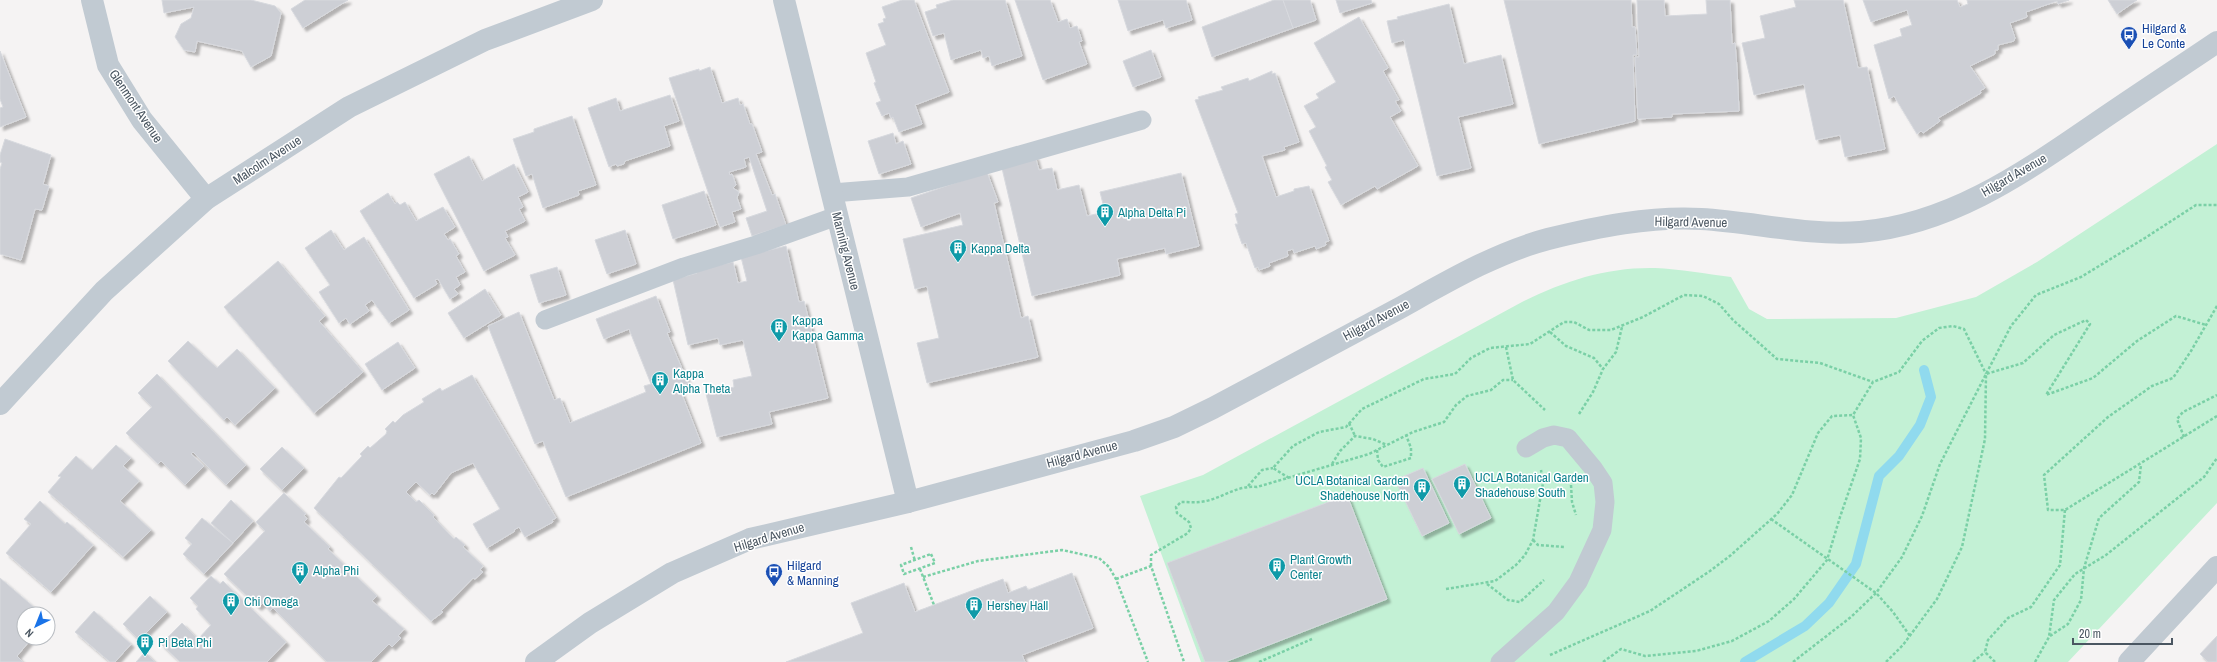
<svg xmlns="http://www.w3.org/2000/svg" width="2217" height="662" viewBox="0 0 2217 662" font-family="'Archivo Narrow',sans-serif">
  <defs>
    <filter id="shadow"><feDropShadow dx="3.5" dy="3.5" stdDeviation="1" flood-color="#0004"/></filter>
  </defs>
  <rect width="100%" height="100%" fill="#f5f3f3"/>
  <!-- green -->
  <path fill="#c3f1d5" d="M2217 144V503L2068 662H1201L1140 496 1203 475 1522 302C1564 281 1607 267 1655 268 1680 269 1706 274 1731 277L1749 309 1767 319 1896 318 1976 297 2037 262Z"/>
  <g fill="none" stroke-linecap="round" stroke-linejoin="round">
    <!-- stream -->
    <path stroke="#90daee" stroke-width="10" d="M1745 662 1805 626 1829 603 1856 564 1879 476 1899 456 1920 425 1931 397 1924 370"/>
  </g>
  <!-- building -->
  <g fill="#cdcfd5" stroke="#d7d9de" filter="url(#shadow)">
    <path d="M162 0H251L275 6 281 13 271 56 251 67 242 51 197 41 195 52 184 50 175 37 181 24 191 18 194 7 164 13Z"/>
    <path d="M305 0H348L303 28 291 9Z"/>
    <path d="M902 0H914L949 92 915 105 922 124 899 132 893 117 891 118 889 113 882 116 876 103 881 101 874 83 876 82 866 53 886 45 878 24 884 22 883 19 886 18 882 7Z"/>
    <path d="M953 0H1005L1022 56 992 66 989 56 983 58 981 50 951 60 944 33 933 36 925 12 937 8 936 5Z"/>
    <path d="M1015 0H1050L1058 22 1067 19 1070 28 1077 26 1082 41 1079 42 1087 64 1043 80Z"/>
    <path d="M1118 0H1186L1192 20 1166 28 1163 20 1128 31Z"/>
    <path d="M1274 0H1283L1293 28 1212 57 1202 27Z"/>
    <path d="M1283 0H1310L1316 20 1293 28Z"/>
    <path d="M1336 0H1371L1372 3 1340 13Z"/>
    <path d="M1504 0H1631L1632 27H1635L1637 55H1633L1635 121 1539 144Z"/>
    <path d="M1637 0H1664L1665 16 1707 14 1706 0H1730L1732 44 1735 43 1737 68 1739 111 1672 114V117L1638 119 1635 57H1639Z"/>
    <path d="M1794 0H1843L1858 68 1867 67 1885 149 1845 157 1840 135 1816 140 1804 84 1754 95 1742 43 1765 38 1760 16 1796 7Z"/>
    <path d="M1863 0H1957L1960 7 1968 4 1967 0H2069L2058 4 2057 1 2026 12 2027 17 2010 23 2015 38 2014 41 1998 45V50H1995V54L1970 66 1985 88 1980 91 1981 93 1938 118 1940 121 1923 133 1921 131 1917 134 1894 96 1889 99 1874 45 1902 36 1900 29 1912 25 1907 10 1871 22Z"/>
    <path d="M2108 0H2137L2117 14Z"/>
    <path d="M1449 4 1464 64 1501 55 1513 104 1458 117 1471 168 1437 176 1404 40 1392 43 1387 21 1398 19 1397 17Z"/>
    <path d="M1359 17 1388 68 1383 71 1399 100 1395 101 1401 111 1390 117 1418 166 1377 189 1375 186 1341 205 1328 182 1332 180 1325 167 1327 166 1309 131 1316 127 1304 106 1319 98 1316 94 1336 82 1314 43Z"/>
    <path d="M1151 50 1161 77 1133 87 1123 61Z"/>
    <path d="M0 51 26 117 0 127V108L3 107 0 99Z"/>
    <path d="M710 67 722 103 738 98 740 105 743 104 750 124H752L762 152 756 154 772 195 775 194 786 225 752 236 746 218 767 211 749 157 744 159 746 167 729 172 730 175 732 174 736 185 733 188 739 192 737 198 741 209 732 212 735 222 720 227 669 78 699 69V71Z"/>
    <path d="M1272 71V74L1275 73 1299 142 1284 147 1285 150 1262 156 1276 197 1294 191V189L1309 186 1329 241 1325 242 1326 245 1316 249 1315 246 1294 253 1293 249 1287 251 1288 256 1269 263 1270 266 1259 270 1258 267 1255 268 1246 243 1242 244 1235 224H1238L1235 214 1238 213 1195 100 1199 99 1198 97 1223 90 1221 87 1248 78 1249 81Z"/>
    <path d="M670 95 679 121 664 126 670 146 625 161 624 164 617 166 616 164 609 167 588 108 616 98 620 111Z"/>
    <path d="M572 116 596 185 578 191 579 195 543 208 532 174 526 176 513 139 534 132V129Z"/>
    <path d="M893 133 896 144 903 141 911 164 879 174 868 141Z"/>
    <path d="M5 139 51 155 43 184 49 186 42 210 35 209 21 260 0 254V169L2 163 0 162V155Z"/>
    <path d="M469 156 482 181 514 164 528 192 518 197 523 207 519 209 525 221 505 231 508 237 505 238 515 255 484 271 434 174Z"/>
    <path d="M1035 156 1039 170 1052 168 1057 190 1079 185 1087 216 1105 212 1100 192 1181 173 1199 246 1166 254 1165 248 1117 259 1120 275 1032 296 1001 164Z"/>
    <path d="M987 172 998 202 994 203 1021 318 1028 316 1038 357 927 383 917 343 939 338 927 286 915 289 903 239 963 225 960 213 921 227 911 198Z"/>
    <path d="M704 191 716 225 673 239 662 205Z"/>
    <path d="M388 193 395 204 397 202 400 205 405 202 416 221 443 207 455 227 444 234 448 240 450 239 459 254 456 256 465 272 456 277 460 285 454 289 458 294 450 299 438 279 435 280 437 284 414 298 360 211Z"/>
    <path d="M331 230 344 250 364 237 409 310 389 323 372 300 365 305 369 311 350 324 346 318 339 323 319 292 330 285 305 248Z"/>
    <path d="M625 230 636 264 607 274 595 240Z"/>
    <path d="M786 246 799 302 804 301 828 398 769 412 772 424 717 437 706 394 734 387 733 380 752 376 743 340 720 345 718 338 688 345 673 280 697 273 696 270 733 262 738 283 747 281 741 257Z"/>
    <path d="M278 261 325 316 319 321 363 372 314 413 224 307Z"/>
    <path d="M557 267 566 295 539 303 530 275Z"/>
    <path d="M485 289 501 315 464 338 448 313Z"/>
    <path d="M656 296 670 332 667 333 688 383 679 387 701 443 566 497 543 441 535 444 488 326 519 312 554 400 560 398 570 423 646 392 644 386 651 384 629 329 604 339 596 319Z"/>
    <path d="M188 341 217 368 237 349 275 388 235 425 227 417 224 420 168 361Z"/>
    <path d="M398 342 415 368 382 390 365 364Z"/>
    <path d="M157 374 246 465 226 485 193 452 191 454 204 466 185 485 161 461 158 464 126 433 152 407 138 393Z"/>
    <path d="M472 375 556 518 552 520 553 522 525 537 519 527 514 530 515 531 487 548 473 524 500 509 473 463 451 473 434 495 432 493 430 495 416 482 406 492 416 502 419 500 434 515 433 517 454 539 456 537 465 545 463 547 483 566 480 570 483 572 475 579 473 578 441 611 443 612 431 621 314 508 339 477 341 478 362 456 360 454 368 446 370 448 386 434 387 431 385 429 393 421 395 423 403 415 424 402 422 399 440 388 442 391Z"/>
    <path d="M116 445 131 458 123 466 139 481 120 501 151 530 123 557 48 492 61 477 58 476 76 456 92 470Z"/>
    <path d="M282 447 304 468 282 490 260 469Z"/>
    <path d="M1465 464 1491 518 1459 534 1432 479Z"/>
    <path d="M1423 468 1449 523 1422 536 1395 480Z"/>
    <path d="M284 493 306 514 304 515 307 519 304 522 330 547 328 549 377 596 372 601 404 629 398 636 401 638 392 647 389 644 371 662H327L273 608 270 611 263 603 258 607 224 574 265 531 256 522Z"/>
    <path d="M1347 495 1387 599 1225 662H1205L1167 563Z"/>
    <path d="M231 500 253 521 233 543 211 523Z"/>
    <path d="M40 501 65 524 67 522 93 545 51 592 6 553 31 524 24 519Z"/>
    <path d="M202 518 233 543 204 574 183 554 192 544 185 538Z"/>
    <path d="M1072 573 1093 628 1022 655 1025 662H786L863 633 851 603 904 583 915 612 1003 579 1008 593 1026 586 1028 590Z"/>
    <path d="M211 576 220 584 223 581 286 642 267 662H180L161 644 182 623 198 639 211 625 196 609 198 606 190 598Z"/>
    <path d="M0 578 42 614H24V638H32L17 656 23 662H0Z"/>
    <path d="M150 596 167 612 139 640 123 624Z"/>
    <path d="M94 611 131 644 115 662H110L75 632Z"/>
    <path d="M2217 636V662H2208L2200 654Z"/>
    <path d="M145 652 155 662H136Z"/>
  </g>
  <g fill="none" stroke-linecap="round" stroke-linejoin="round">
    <!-- path -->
    <g stroke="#7ad0a6" stroke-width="2.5" stroke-dasharray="3 2" stroke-linecap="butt">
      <path d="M2217 306 2191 351 2173 378 2152 386 2108 417 2044 475 2048 510H2065L2217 416"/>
      <path d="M1550 332 1566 346 1594 358 1603 369"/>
      <path d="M1506 347 1513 380 1545 410"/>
      <path d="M1579 414 1593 392 1603 369 1616 352 1622 327"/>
      <path d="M1349 423 1355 436"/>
      <path d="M2184 437 2177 419 2183 412 2217 395"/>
      <path d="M1377 450 1378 460 1383 467 1411 458V448L1406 435"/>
      <path d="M1332 464 1340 451 1355 436 1373 439 1387 445"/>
      <path d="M1289 478 1273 468 1293 446 1319 432 1346 427 1362 409 1424 379 1455 374 1471 358 1490 348 1530 344 1564 322H1574L1589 330H1611L1643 317 1684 295 1703 296 1719 304 1733 320 1777 359 1820 363 1873 382"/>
      <path d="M1571 485 1572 502 1576 515"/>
      <path d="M1248 486 1262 470 1273 468"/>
      <path d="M1771 519 1876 593"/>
      <path d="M1533 540 1538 545 1564 547"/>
      <path d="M911 547 915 561"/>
      <path d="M931 554 935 563 904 574 901 565Z"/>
      <path d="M1151 566V555L1188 533 1191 528 1189 522 1177 513 1176 507 1181 502C1189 502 1198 503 1206 501 1224 497 1238 485 1257 487L1369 454 1413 432 1444 422 1456 405 1467 396 1491 390 1503 380H1513"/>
      <path d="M920 569 934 605"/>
      <path d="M923 577 978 561 1062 550 1099 558 1109 567 1116 579 1148 662"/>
      <path d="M1116 579 1151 566 1184 662"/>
      <path d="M1487 584 1508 600 1520 602 1544 580"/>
      <path d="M1446 589 1495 581 1516 565 1525 555 1533 540 1543 483 1541 470"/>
      <path d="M1877 594 1893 612 1910 636"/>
      <path d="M2050 636 2068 624 2081 600 2084 568 2099 518 2139 482 2141 465"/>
      <path d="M1550 655 1650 611 1710 571 1731 555 1777 514 1792 495 1818 433 1832 416 1853 415"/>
      <path d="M1259 662 1312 639"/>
      <path d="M1603 662 1621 649 1645 656 1696 651 1732 641 1769 621 1794 599 1827 560 1840 517 1860 459 1861 438 1853 415 1873 382 1899 372 1922 341 1939 328 1953 326 1964 329 1986 374"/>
      <path d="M1793 662 1851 617 1876 593 1902 557 1922 516 1940 464 1986 374 2023 363 2054 335 2086 320 2090 324 2046 395 2093 378 2137 341 2176 316 2206 325"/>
      <path d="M1886 662 1903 645 1937 599 1962 547 1985 439 1986 374 2011 326 2036 295 2081 277 2145 238 2196 205H2217"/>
      <path d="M1973 662 1985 652"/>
      <path d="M1995 662 1985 652 1988 640 2008 618 2031 607 2060 565 2065 510"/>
      <path d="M2035 662 2049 637 2054 600 2075 574 2106 555 2204 477 2217 458"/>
    </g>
    <!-- service -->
    <g stroke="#c1cad2" stroke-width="19">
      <path d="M832 193 908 187 1142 120"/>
      <path d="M545 320 684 267 756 245 837 216"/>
      <path d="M1500 662 1556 612 1578 582 1602 530 1605 502 1603 483 1593 468 1568 438 1554 435 1543 438 1526 448"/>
    </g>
    <!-- minor -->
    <g stroke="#c1cad2" stroke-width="22">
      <path d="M92 0 108 65 142 120 206 199"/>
      <path d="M784 0 908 502"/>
      <path d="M0 404 104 291 206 199 349 107 485 40 592 0"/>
      <path d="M2129 662 2217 567"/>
    </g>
    <!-- tertiary -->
    <path stroke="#c1cad2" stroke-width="22" d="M536 662 590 623 672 573 750 539 908 502 1134 441 1174 427 1213 408C1275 375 1336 342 1398 309 1445 283 1495 253 1548 239 1597 227 1650 216 1701 219 1754 222 1807 236 1860 232 1947 225 2019 176 2089 128 2131 99 2174 71 2217 42"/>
  </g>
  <!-- icons -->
  <defs>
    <symbol id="bus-pin" viewBox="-11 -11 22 30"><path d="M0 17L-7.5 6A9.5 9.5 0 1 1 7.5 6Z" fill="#1a4fb4" stroke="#fff"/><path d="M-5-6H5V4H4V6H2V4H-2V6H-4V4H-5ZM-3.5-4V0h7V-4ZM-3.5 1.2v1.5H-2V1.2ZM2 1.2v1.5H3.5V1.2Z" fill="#fff"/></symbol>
    <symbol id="building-pin" viewBox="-11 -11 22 30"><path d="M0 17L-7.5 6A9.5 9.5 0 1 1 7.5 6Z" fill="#0f9aa8" stroke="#fff"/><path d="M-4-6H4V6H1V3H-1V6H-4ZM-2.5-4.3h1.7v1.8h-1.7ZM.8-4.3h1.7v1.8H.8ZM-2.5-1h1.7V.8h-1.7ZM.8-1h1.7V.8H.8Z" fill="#fff"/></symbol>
  </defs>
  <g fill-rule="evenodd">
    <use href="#bus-pin" x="2119" y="25" width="20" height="27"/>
    <use href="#building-pin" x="1095" y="202" width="20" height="27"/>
    <use href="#building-pin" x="948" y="238" width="20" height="27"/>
    <use href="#building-pin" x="769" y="317" width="20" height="27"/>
    <use href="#building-pin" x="650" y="370" width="20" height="27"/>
    <use href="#building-pin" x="1452" y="474" width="20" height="27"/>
    <use href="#building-pin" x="1412" y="477" width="20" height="27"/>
    <use href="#building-pin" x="1267" y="556" width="20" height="27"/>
    <use href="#building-pin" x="290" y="560" width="20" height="27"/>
    <use href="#bus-pin" x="764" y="562" width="20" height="27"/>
    <use href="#building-pin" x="221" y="591" width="20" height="27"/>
    <use href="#building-pin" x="964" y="595" width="20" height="27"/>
    <use href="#building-pin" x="135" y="632" width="20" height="27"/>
  </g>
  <g text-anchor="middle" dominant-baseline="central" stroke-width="3" stroke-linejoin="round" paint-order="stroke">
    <!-- transit labels -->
    <g font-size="13" fill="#164399" stroke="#fff" text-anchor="start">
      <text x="2142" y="28">Hilgard &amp;<tspan x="2142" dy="15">Le Conte</tspan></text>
      <text x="787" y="565">Hilgard<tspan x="787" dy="15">&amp; Manning</tspan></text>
    </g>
    <!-- street labels -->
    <g font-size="13" fill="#4a5661" stroke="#fff">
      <text transform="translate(136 106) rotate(56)">Glenmont Avenue</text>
      <text transform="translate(267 160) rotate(-33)">Malcolm Avenue</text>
      <text transform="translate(2014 175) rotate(-30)">Hilgard Avenue</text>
      <text transform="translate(1691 222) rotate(1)">Hilgard Avenue</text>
      <text transform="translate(846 251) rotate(76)">Manning Avenue</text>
      <text transform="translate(1376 320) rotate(-28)">Hilgard Avenue</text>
      <text transform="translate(1082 454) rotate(-15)">Hilgard Avenue</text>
      <text transform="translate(769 537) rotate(-17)">Hilgard Avenue</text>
    </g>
    <!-- culture labels -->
    <g font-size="13" fill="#0d838f" stroke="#fff" text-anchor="start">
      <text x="1118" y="212">Alpha Delta Pi</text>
      <text x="971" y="248">Kappa Delta</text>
      <text x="792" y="320">Kappa<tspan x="792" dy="15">Kappa Gamma</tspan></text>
      <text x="673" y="373">Kappa<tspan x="673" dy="15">Alpha Theta</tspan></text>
      <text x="1475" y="477">UCLA Botanical Garden<tspan x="1475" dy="15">Shadehouse South</tspan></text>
      <text x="1409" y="480" text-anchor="end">UCLA Botanical Garden<tspan x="1409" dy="15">Shadehouse North</tspan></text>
      <text x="1290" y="559">Plant Growth<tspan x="1290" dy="15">Center</tspan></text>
      <text x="313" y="570">Alpha Phi</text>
      <text x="244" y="601">Chi Omega</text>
      <text x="987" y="605">Hershey Hall</text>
      <text x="158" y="642">Pi Beta Phi</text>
    </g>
  </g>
  <!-- north arrow -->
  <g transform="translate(36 626) rotate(223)"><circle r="19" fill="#ffffff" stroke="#b7bbc0"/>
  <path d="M0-3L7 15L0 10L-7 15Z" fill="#1a73e8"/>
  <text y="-6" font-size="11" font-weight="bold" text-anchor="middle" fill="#4a5661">N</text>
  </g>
  <!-- scale -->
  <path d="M2073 638v6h99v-6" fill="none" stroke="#4a5661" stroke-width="2"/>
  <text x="2079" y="638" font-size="12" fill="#4a5661" stroke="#ffffff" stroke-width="3" paint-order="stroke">20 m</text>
</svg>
